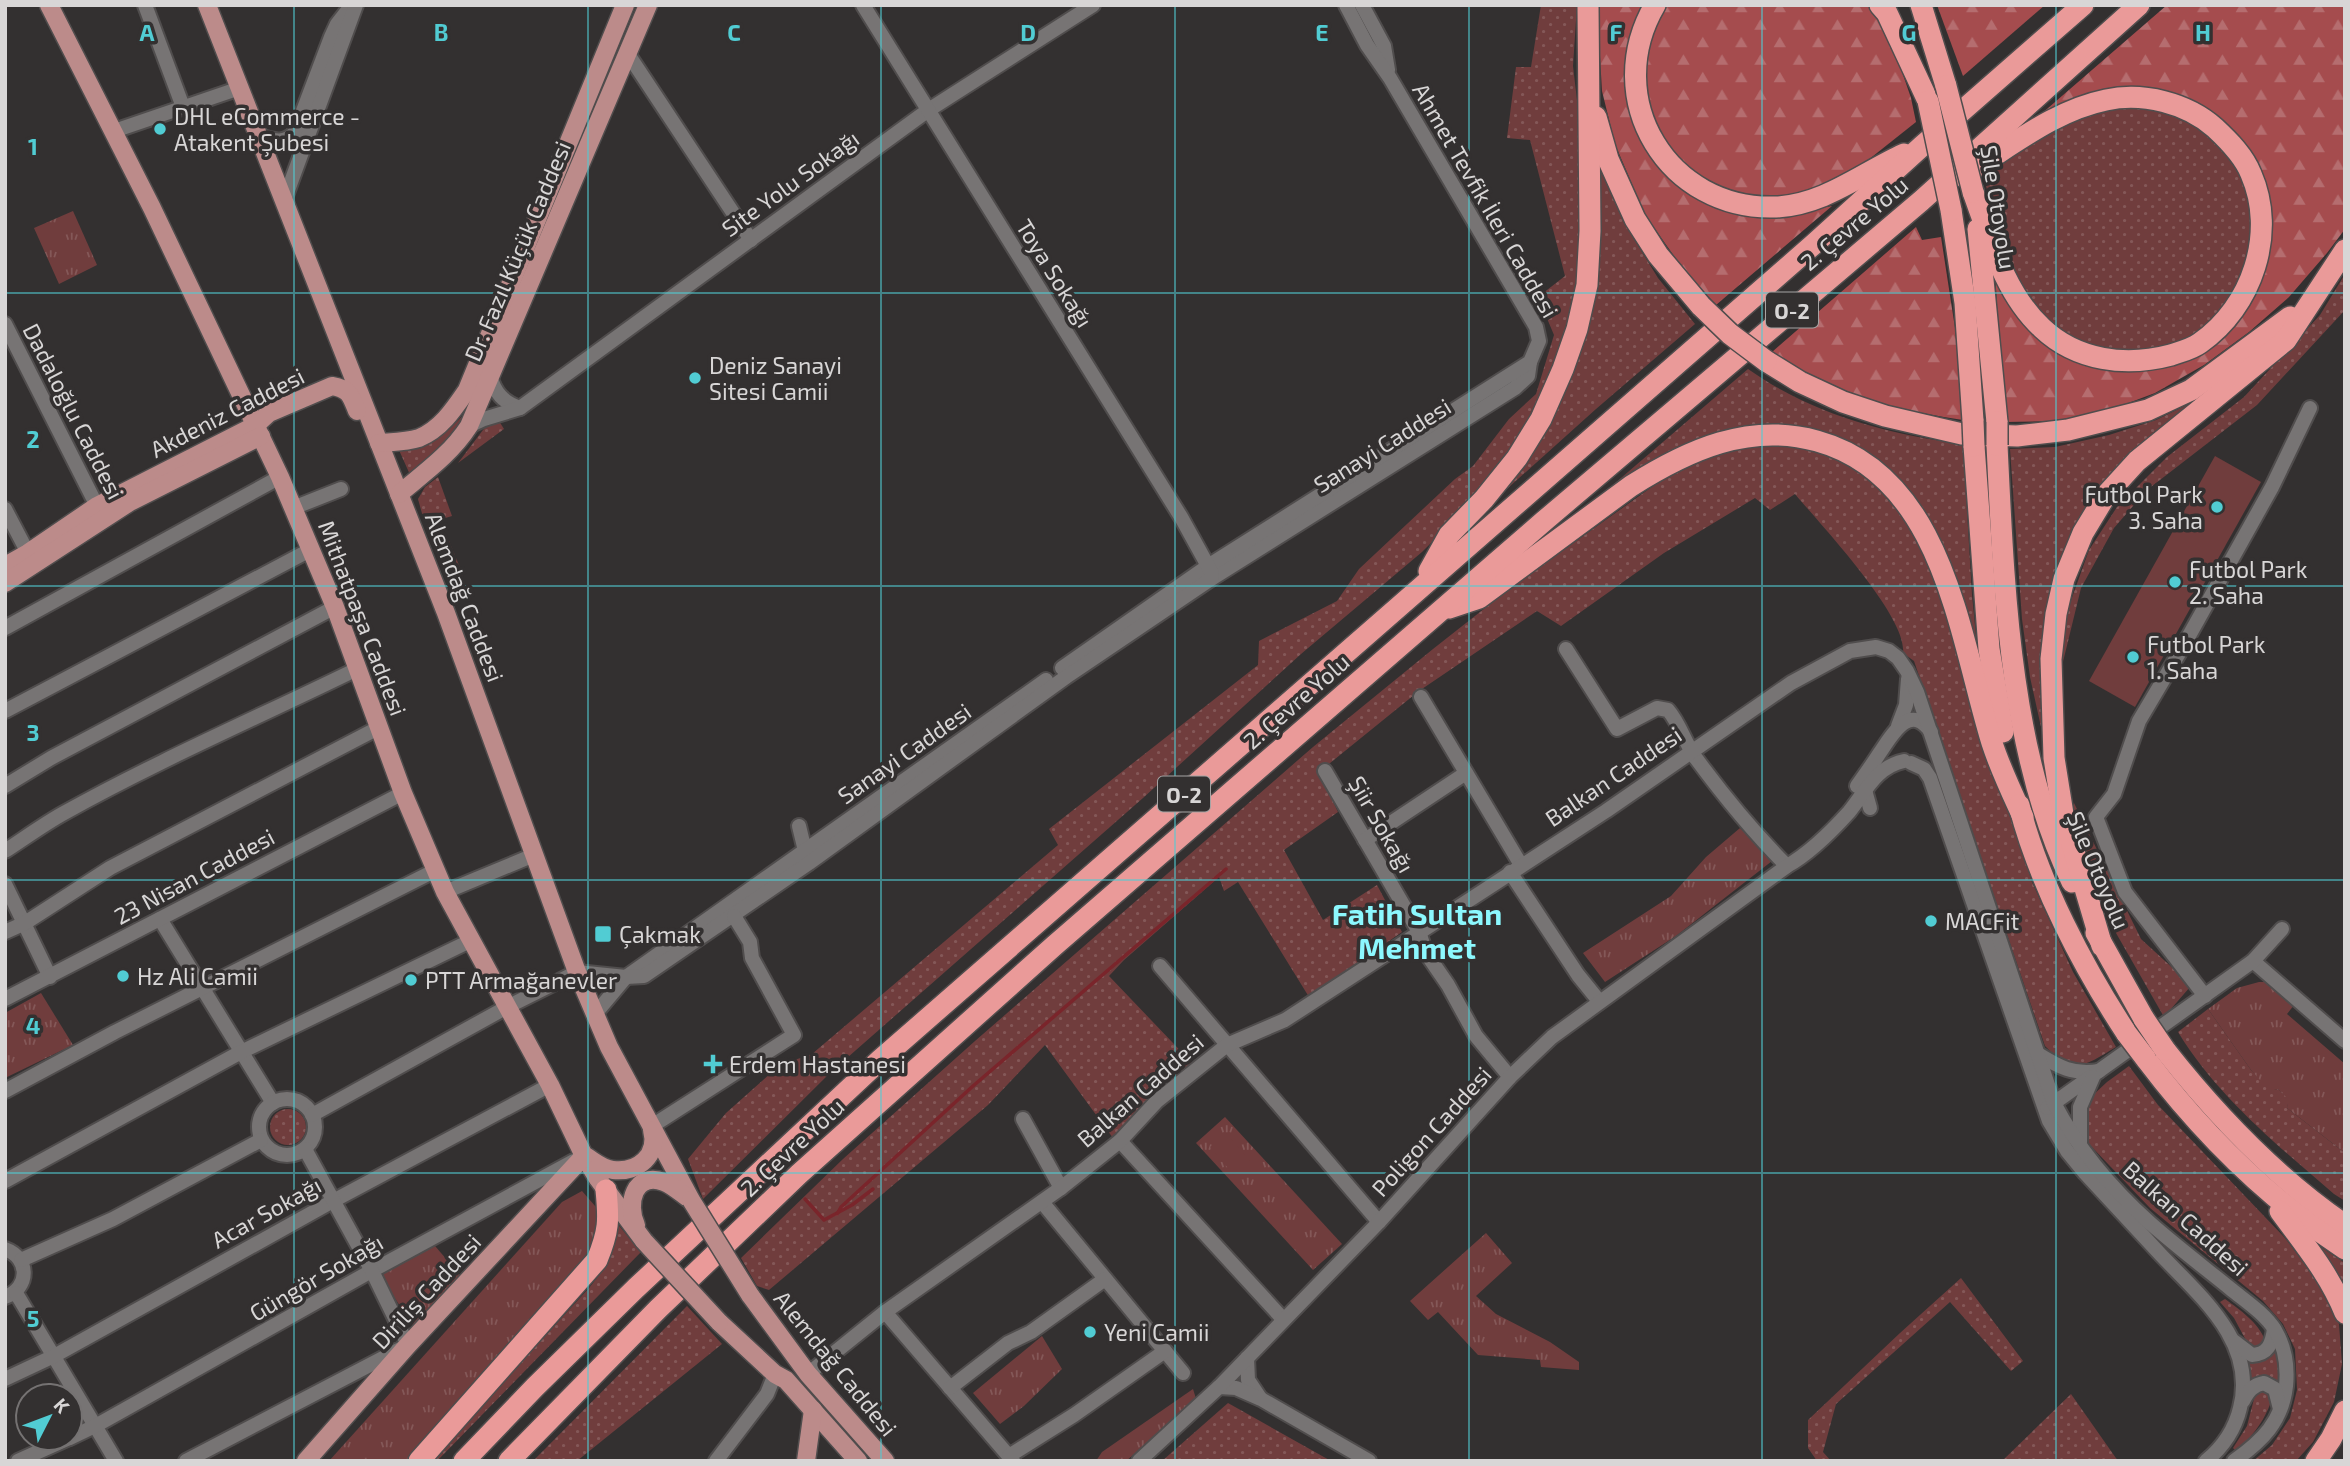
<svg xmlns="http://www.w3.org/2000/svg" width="2350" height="1466" viewBox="0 0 2350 1466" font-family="'Exo 2',sans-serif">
  <defs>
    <pattern id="grass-dots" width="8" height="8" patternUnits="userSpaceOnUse" patternTransform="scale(1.75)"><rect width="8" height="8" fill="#703d3d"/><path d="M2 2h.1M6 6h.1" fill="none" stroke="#845858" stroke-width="1.8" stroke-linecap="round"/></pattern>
    <pattern id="forest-firs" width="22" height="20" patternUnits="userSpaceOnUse" patternTransform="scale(1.75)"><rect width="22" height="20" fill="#a54c4e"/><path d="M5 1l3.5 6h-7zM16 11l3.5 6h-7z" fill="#b56d6f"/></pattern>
    <pattern id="park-tufts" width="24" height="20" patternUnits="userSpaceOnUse" patternTransform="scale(1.75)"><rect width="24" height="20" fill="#703d3d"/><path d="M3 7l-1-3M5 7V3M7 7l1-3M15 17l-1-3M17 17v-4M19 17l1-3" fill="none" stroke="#845858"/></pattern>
  </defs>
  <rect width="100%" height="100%" fill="#333030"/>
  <!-- grass -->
  <g fill="url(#grass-dots)">
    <path d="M1541 5H1577L1573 66 1578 109 1584 222 1581 280 1566 341 1538 413 1478 496 1422 552 1301 654 1143 798 831 1072 703 1199 688 1159 726 1113 780 1065 812 1054 1058 845 1049 829 1258 665 1259 641 1337 601 1359 569 1455 479 1473 466 1509 419 1536 394 1554 335 1538 297 1565 276 1530 140 1507 138 1516 67H1531Z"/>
    <path d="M2145 106 2200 124 2241 169 2255 207 2254 245 2231 302 2198 333 2170 347 2134 355 2097 350 2058 330 2029 300 2005 255 1983 175 2033 142 2092 111Z"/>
    <path d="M1599 161 1634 239 1658 278 1695 324 1596 409 1498 497 1586 330 1598 277Z"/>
    <path d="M2345 274V310L2257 405 2147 490 2114 528 2081 588 2061 670 2064 620 2089 550 2117 507 2167 457 2244 397 2320 315Z"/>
    <path d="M1748 369C1812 414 1886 434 1963 444L1972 595 1978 656 1906 493 1766 425 1593 502Z"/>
    <path d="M479 396 463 426 411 477 399 450C440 441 454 428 479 396Z"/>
    <path d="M2197 400 2161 431 2057 573 2050 768 2030 677 2022 619 2010 449 2055 447 2109 435 2156 420Z"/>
    <path d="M499 421 504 429 458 463 486 426Z"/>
    <path d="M1763 441 1816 446 1871 473 1932 558 2032 882 2073 972 2116 1047C2084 1066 2074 1076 2045 1046L1914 661 1903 653C1908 617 1820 524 1795 494L1770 510 1755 498 1664 553 1561 626 1537 611 1419 691 1319 772 1338 812 1284 850 1323 920 1377 885 1402 932 1309 997 1238 882 1224 891 1219 877 1124 960 1109 976 1194 1065 1113 1138 1045 1045 988 1105 769 1290 757 1286 741 1258 843 1159 975 1041 1313 747 1433 649 1513 586 1656 484 1709 455Z"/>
    <path d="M438 477 452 516 442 519 423 517 418 499 425 487Z"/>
    <path d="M435 539 449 541 463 575 452 593Z"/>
    <path d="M2074 803 2141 939 2177 972 2190 987 2164 1017 2116 933 2084 862 2071 810Z"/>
    <path d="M2208 1009 2251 1070 2272 1090 2278 1089 2289 1099 2287 1108 2345 1153V1201L2334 1194C2277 1145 2217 1096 2178 1032Z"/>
    <path d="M2129 1066 2158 1105 2285 1238 2313 1275 2339 1324 2342 1364 2334 1402 2313 1442 2296 1461H2253L2272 1445 2290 1418 2297 1390 2295 1349 2283 1324 2263 1301 2150 1208 2088 1143 2086 1121 2091 1097 2107 1082Z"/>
    <circle cx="288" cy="1127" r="18"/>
    <path d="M615 1221 641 1252 437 1461H430L589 1288C610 1262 613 1254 615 1221Z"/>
    <path d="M2312 1241 2345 1263V1288L2342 1281Z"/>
    <path d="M1961 1278 2023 1361 2011 1371 1950 1302 1836 1404 1823 1452 1831 1461H1817L1808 1448V1420L1900 1333Z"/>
    <path d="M2225 1299C2240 1310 2258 1322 2265 1340L2261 1347 2253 1349 2249 1346 2234 1318 2220 1302Z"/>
    <path d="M687 1306 722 1344 577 1461H533Z"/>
    <path d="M2275 1349 2279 1363 2280 1383C2271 1374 2261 1374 2250 1381L2248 1359C2260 1364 2271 1361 2275 1349Z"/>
    <path d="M2260 1390 2268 1391 2272 1398C2267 1417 2252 1439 2235 1450L2233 1448 2247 1426 2255 1395Z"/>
    <path d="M2071 1394 2118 1461H2002Z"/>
    <path d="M1228 1403 1331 1461H1162Z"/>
  </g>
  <!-- forest -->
  <g fill="url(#forest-firs)">
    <path d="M1597 5H1647L1637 21 1626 50 1629 92 1664 168 1794 213 1832 206 1716 305 1684 270 1645 215 1615 144 1602 91Z"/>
    <path d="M1664 5H1871L1887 28 1911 98 1916 122 1853 172 1811 191 1766 198 1725 192 1692 176 1655 127 1644 79 1651 27Z"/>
    <path d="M1937 5H2045L1963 76Z"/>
    <path d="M2167 5H2345V229L2327 253 2289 297 2249 332 2204 365 2155 393 2107 411 2052 421 2004 422 1995 272 2030 329 2150 369 2237 317 2263 185 2173 96 2040 115Z"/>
    <path d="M1916 227 1922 240 1941 237 1955 328 1963 420C1913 412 1858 403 1812 379 1798 372 1785 361 1772 352Z"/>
  </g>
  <!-- park -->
  <g fill="url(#park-tufts)">
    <path d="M73 211 97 265 59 284 34 228Z"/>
    <path d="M1740 828 1772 861 1676 936 1605 982 1583 953 1671 896 1706 857Z"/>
    <path d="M2259 982H2272L2298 1000 2287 1014 2345 1064V1153L2287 1108 2288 1099 2278 1089 2270 1091 2251 1070 2208 1009 2237 988Z"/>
    <path d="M41 993 73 1045 5 1078V1013Z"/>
    <path d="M1225 1117 1342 1244 1313 1270 1196 1143Z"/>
    <path d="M582 1191 602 1214 593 1247 499 1363 407 1461H329L562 1202Z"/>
    <path d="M1486 1233 1512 1263 1476 1296 1496 1314 1550 1342 1579 1362V1370L1541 1367 1540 1360 1478 1355 1438 1312 1428 1320 1410 1301Z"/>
    <path d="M429 1239 466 1282 417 1331 375 1269Z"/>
    <path d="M1042 1336 1062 1369 1024 1406 1000 1424 973 1393Z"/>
    <path d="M1193 1389 1197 1402 1126 1461H1096L1102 1452Z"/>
  </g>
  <!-- pitch -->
  <g fill="#703d3d">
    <path d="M2215 456 2261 482 2135 707 2089 681Z"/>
    <path d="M1226 1133 1250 1161 1234 1175 1210 1147Z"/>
  </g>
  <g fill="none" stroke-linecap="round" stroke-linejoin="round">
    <!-- stream -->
    <g stroke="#7a252b" stroke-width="3.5">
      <path d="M805 1199 824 1220 852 1205 873 1189"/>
      <path d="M837 1214 841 1207 973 1086 1226 869"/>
    </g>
    <defs>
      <g id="minor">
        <path d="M145 5 183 107"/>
        <path d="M1362 5 1384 46 1388 70"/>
        <path d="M628 54 751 240"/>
        <path d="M114 131 240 88"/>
        <path d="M259 136C272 140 285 145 295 132L331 37 337 24 351 6"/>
        <path d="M284 201 356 5"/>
        <path d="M5 324 101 514"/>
        <path d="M490 376C495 393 503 402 520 408"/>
        <path d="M469 426 484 419 520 408 927 111 1093 5"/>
        <path d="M293 508 341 489"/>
        <path d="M5 509 28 553"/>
        <path d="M1211 579 1515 388 1528 376 1530 362"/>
        <path d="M5 628 280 477"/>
        <path d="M1566 649 1617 729 1657 708 1668 710C1680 724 1684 741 1695 757 1723 795 1753 832 1787 866"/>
        <path d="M1062 668 1208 566 1530 362 1539 341 1536 327 1390 78 1367 45 1346 5"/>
        <path d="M1421 697 1521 865"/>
        <path d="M5 711 310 550"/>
        <path d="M1898 726 1906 705 1908 679"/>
        <path d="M1911 763 1924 769 1930 778 2049 1121 2067 1151 2085 1173C2110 1200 2136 1228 2161 1255 2201 1297 2257 1343 2240 1408 2235 1429 2223 1447 2206 1461"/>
        <path d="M1325 771 1419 932 1426 953 1448 985 1476 1036 1510 1077"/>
        <path d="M5 786 51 758 335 607"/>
        <path d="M1857 786C1864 776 1872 765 1879 754 1891 737 1909 701 1931 732"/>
        <path d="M1865 790 1870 808"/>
        <path d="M799 826 807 859"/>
        <path d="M1365 840 1466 773"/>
        <path d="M5 851C25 838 44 824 64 813 159 760 259 717 357 669"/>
        <path d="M1510 872 1578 975 1599 1001"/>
        <path d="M5 884 50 977"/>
        <path d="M445 892 534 855"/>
        <path d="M160 919 273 1103"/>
        <path d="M5 932 25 923 110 868 380 727"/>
        <path d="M2253 961 2345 1041"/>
        <path d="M1160 966 1379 1222"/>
        <path d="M2205 996 2125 892 2096 817 2114 794 2139 721 2181 650 2272 487 2310 408"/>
        <path d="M5 999 403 793"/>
        <path d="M595 1014 626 977 1046 680"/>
        <path d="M2038 1054C2059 1067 2073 1075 2099 1071"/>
        <path d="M5 1091 115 1032 436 870"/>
        <circle cx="287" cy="1127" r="28"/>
        <path d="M2047 1108 2253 961 2282 929"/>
        <path d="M312 1115 507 1007 577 972 626 977 644 976 809 863 1066 677 1211 579 1212 574 1208 566 1181 517 863 5"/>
        <path d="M1023 1119 1061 1188"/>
        <path d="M652 1126 794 1035 752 958 750 942 734 916"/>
        <path d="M1120 1141 1283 1319"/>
        <path d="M2080 1145V1107L2093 1077"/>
        <path d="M5 1181 241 1052 472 940"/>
        <path d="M1042 1202 1183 1373"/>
        <path d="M5 1249C30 1258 30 1288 5 1297"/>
        <path d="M21 1260 113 1219 261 1140"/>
        <path d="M16 1293 116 1461"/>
        <path d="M885 1312 1013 1461"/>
        <path d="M2235 1342 2252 1355C2268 1354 2272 1344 2274 1329"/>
        <path d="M1247 1358 1248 1380 1260 1398"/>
        <path d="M808 1374 885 1312 1061 1188 1120 1141 1157 1101 1227 1045 1285 1020 1606 811 1791 683 1850 651 1876 647 1889 651 1898 658 1907 671 1917 692 2054 1103C2078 1149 2112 1189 2150 1223 2176 1246 2205 1268 2232 1290 2247 1302 2265 1314 2275 1330 2285 1347 2288 1366 2286 1386 2282 1422 2262 1441 2234 1461"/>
        <path d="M5 1379 54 1356 333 1201 550 1085"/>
        <path d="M1219 1387 1236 1388 1261 1399 1369 1461"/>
        <path d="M950 1388 1008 1343 1031 1332 1105 1279"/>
        <path d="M2243 1401C2248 1391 2253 1385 2264 1383L2275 1389 2280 1409"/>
        <path d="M70 1438 97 1425 375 1269 574 1161"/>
        <path d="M1009 1456 1074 1415 1165 1351"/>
        <path d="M18 1461 69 1438"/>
        <path d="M186 1461 408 1345 372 1271 305 1149"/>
        <path d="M716 1461 767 1394 775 1374"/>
        <path d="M1139 1461 1219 1387 1379 1222 1510 1077 1552 1037 1787 866C1810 853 1831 832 1849 812 1866 791 1876 767 1904 761"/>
      </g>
      <g id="major">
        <path d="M49 5 152 208 280 477 335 607 403 793 445 892 550 1085 584 1156 598 1179 644 1241"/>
        <path d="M207 5 446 613 577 972 609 1047 691 1200"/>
        <path d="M379 443C391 442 407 442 419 438 441 429 454 409 467 390L625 5"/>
        <path d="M399 494C424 473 451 454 469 426L648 5"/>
        <path d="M5 566 28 553 97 506 256 425 269 413 332 386C350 389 351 396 357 411"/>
        <path d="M5 583 130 502 261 436"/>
        <path d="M587 1157C595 1162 603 1169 613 1170 638 1173 659 1155 652 1130"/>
        <path d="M636 1225C626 1204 634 1171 664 1182 672 1185 681 1193 688 1198"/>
        <path d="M750 1295 808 1374 885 1461"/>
        <path d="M719 1322 775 1374 786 1380 858 1461"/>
        <path d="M306 1461 408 1345 584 1156"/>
        <path d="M806 1461 813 1410"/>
      </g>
      <g id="highway">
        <path d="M1655 5C1600 99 1668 211 1776 207 1824 205 1862 173 1904 154"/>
        <path d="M1880 5 1887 13 1928 101"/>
        <path d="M1921 5 1946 86"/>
        <path d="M1596 117 1608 159 1635 219 1658 255 1701 306"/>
        <path d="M1962 176C2008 149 2052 111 2106 100 2143 92 2187 103 2215 128 2229 141 2244 156 2251 174 2277 233 2252 307 2200 343 2192 349 2180 352 2171 355 2126 367 2077 361 2042 328 2004 293 1990 238 1973 192"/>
        <path d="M1951 210 1965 303 1973 421"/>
        <path d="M1978 229 1997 422"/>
        <path d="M1766 361 1800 382 1843 402 1885 416 1962 434 2017 436 2068 430 2148 410 2191 390 2290 317"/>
        <path d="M1997 445C2004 588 2009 752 2072 882"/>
        <path d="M1974 446 1989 649 2003 732"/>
        <path d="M1429 571 1449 535 1484 499 1517 458 1541 419 1563 369 1577 329 1587 285 1590 231 1588 5"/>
        <path d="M1449 608 1479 598 1631 486C1688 450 1749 422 1817 441 1944 476 1959 636 1992 743 2000 768 2012 793 2023 817"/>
        <path d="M2019 805C2039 883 2083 967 2127 1034"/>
        <path d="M2096 933 2144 1019"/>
        <path d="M2102 946 2063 814 2054 758 2051 659 2056 614 2064 579 2083 533 2106 495 2137 461 2286 340 2345 250"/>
        <path d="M2165 1050C2217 1116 2275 1177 2345 1225"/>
        <path d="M2146 1059C2202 1133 2267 1198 2345 1249"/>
        <path d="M2280 1211C2304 1244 2330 1275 2345 1313"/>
        <path d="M419 1461 597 1260C609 1231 609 1220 606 1190"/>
        <path d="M464 1461 535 1387 636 1288 880 1060 1814 244 1922 146 2083 5"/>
        <path d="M509 1461 658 1309 799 1174 1055 945 1544 521 1921 201 2139 5"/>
        <path d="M2316 1461 2331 1439 2345 1411"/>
      </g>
    </defs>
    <!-- minor casing -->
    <use href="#minor" stroke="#504d4d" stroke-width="18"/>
    <!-- major casing -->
    <use href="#major" stroke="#504d4d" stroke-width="21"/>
    <!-- highway casing -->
    <use href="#highway" stroke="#504d4d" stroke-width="24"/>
    <!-- minor -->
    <use href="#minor" stroke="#777474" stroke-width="14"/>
    <!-- major -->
    <use href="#major" stroke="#bc8b8a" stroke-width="18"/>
    <!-- highway -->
    <use href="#highway" stroke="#ea9a99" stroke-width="21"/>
    <defs>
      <g id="major-bridge">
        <path d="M691 1200 750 1295"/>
        <path d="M644 1241 719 1322"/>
      </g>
      <g id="highway-bridge">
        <path d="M1946 86 1973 192"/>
        <path d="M1928 101 1951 210"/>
        <path d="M1701 306 1730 334 1766 361"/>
        <path d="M1973 421 1974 446"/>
        <path d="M1997 422V445"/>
        <path d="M2144 1019 2165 1050"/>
        <path d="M2127 1034 2146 1059"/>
      </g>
    </defs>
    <!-- major-bridge casing -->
    <use href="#major-bridge" stroke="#504d4d" stroke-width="21" stroke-linecap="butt"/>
    <!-- highway-bridge casing -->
    <use href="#highway-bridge" stroke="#504d4d" stroke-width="24" stroke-linecap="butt"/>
    <!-- major-bridge -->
    <use href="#major-bridge" stroke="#bc8b8a" stroke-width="18"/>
    <!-- highway-bridge -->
    <use href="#highway-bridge" stroke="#ea9a99" stroke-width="21"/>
  </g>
  <!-- grid -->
  <path fill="none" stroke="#51ccd3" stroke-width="2" stroke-opacity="0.55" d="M294 5V1461M588 5V1461M881 5V1461M1175 5V1461M1469 5V1461M1762 5V1461M2056 5V1461M5 293H2345M5 586H2345M5 880H2345M5 1173H2345"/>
  <!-- markers -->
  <g fill="#51ccd3" stroke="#333030" stroke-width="2.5">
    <circle cx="160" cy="129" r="7"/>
    <circle cx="695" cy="378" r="7"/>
    <circle cx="2217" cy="507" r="7"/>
    <circle cx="2175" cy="582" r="7"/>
    <circle cx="2133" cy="657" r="7"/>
    <circle cx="1931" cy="921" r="7"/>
    <rect x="594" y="925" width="18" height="18" rx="3.5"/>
    <circle cx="123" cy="976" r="7"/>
    <circle cx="411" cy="980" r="7"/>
    <path d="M709.5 1053.5h7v7h7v7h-7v7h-7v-7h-7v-7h7z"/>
    <circle cx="1090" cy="1332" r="7"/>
  </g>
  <g text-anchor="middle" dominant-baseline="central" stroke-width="7" stroke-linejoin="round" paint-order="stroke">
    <!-- shield labels -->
    <g fill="#333030" stroke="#a6a4a4" stroke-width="2">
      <rect x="1766" y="292.5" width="52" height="35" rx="5"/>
      <rect x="1158" y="776.5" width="52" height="35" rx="5"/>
    </g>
    <g font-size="21" font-weight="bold" fill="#d8d6d6">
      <text x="1792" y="310">O-2</text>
      <text x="1184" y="794">O-2</text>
    </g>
    <!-- poi labels -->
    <g font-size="23" fill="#d8d6d6" stroke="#333030" text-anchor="start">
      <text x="174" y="116">DHL eCommerce -<tspan x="174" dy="26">Atakent Şubesi</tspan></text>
      <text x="709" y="365">Deniz Sanayi<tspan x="709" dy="26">Sitesi Camii</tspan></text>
      <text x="2203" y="494" text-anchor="end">Futbol Park<tspan x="2203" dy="26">3. Saha</tspan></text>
      <text x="2189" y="569">Futbol Park<tspan x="2189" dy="26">2. Saha</tspan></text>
      <text x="2147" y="644">Futbol Park<tspan x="2147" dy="26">1. Saha</tspan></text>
      <text x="1945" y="921">MACFit</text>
      <text x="619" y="934">Çakmak</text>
      <text x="137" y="976">Hz Ali Camii</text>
      <text x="425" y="980">PTT Armağanevler</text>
      <text x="729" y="1064">Erdem Hastanesi</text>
      <text x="1104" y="1332">Yeni Camii</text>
    </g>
    <!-- street labels -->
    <g font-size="23" fill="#d8d6d6" stroke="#333030">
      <text transform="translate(790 183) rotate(-36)">Site Yolu Sokağı</text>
      <text transform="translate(1486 200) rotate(60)">Ahmet Tevfik İleri Caddesi</text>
      <text transform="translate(1999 207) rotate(81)">Şile Otoyolu</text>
      <text transform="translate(1854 223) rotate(-40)">2. Çevre Yolu</text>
      <text transform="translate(517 251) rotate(-67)">Dr. Fazıl Küçük Caddesi</text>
      <text transform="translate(1055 273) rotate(58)">Toya Sokağı</text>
      <text transform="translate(74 411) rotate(63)">Dadaloğlu Caddesi</text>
      <text transform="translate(227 412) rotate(-27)">Akdeniz Caddesi</text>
      <text transform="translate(1382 445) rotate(-32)">Sanayi Caddesi</text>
      <text transform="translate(465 597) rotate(69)">Alemdağ Caddesi</text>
      <text transform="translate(363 618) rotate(69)">Mithatpaşa Caddesi</text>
      <text transform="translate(1296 701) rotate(-41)">2. Çevre Yolu</text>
      <text transform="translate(904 753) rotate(-35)">Sanayi Caddesi</text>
      <text transform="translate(1613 776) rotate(-34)">Balkan Caddesi</text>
      <text transform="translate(1382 824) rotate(60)">Şiir Sokağı</text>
      <text transform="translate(2099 870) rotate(67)">Şile Otoyolu</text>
      <text transform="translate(194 876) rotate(-28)">23 Nisan Caddesi</text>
      <text transform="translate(1140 1090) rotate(-41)">Balkan Caddesi</text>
      <text transform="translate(1431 1131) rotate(-48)">Poligon Caddesi</text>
      <text transform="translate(792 1147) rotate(-43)">2. Çevre Yolu</text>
      <text transform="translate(266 1212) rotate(-29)">Acar Sokağı</text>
      <text transform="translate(2186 1218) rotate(42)">Balkan Caddesi</text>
      <text transform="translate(316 1277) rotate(-30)">Güngör Sokağı</text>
      <text transform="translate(426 1291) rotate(-47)">Diriliş Caddesi</text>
      <text transform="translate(836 1363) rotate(51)">Alemdağ Caddesi</text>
    </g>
    <!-- district labels -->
    <g font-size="30" font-weight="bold" fill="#8cf8fe" stroke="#333030">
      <text x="1417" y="913">Fatih Sultan<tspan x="1417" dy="34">Mehmet</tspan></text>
    </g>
  </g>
  <g font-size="23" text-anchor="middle" font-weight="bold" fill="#51ccd3" stroke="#333030" stroke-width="7" stroke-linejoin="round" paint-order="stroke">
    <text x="147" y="41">A</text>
    <text x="441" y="41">B</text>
    <text x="734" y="41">C</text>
    <text x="1028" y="41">D</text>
    <text x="1322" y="41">E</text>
    <text x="1616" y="41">F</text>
    <text x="1909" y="41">G</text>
    <text x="2203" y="41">H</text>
    <text x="33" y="155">1</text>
    <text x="33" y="448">2</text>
    <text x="33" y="741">3</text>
    <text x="33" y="1034">4</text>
    <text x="33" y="1327">5</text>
  </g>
  <!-- border -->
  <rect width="2350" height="1466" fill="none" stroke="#d8d6d6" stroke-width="14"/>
  <!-- north arrow -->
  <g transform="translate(49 1417) rotate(48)"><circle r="33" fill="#333030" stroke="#757272" stroke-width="2"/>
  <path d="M0-5L12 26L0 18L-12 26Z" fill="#51ccd3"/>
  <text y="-10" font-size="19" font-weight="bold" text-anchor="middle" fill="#d8d6d6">K</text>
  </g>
</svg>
